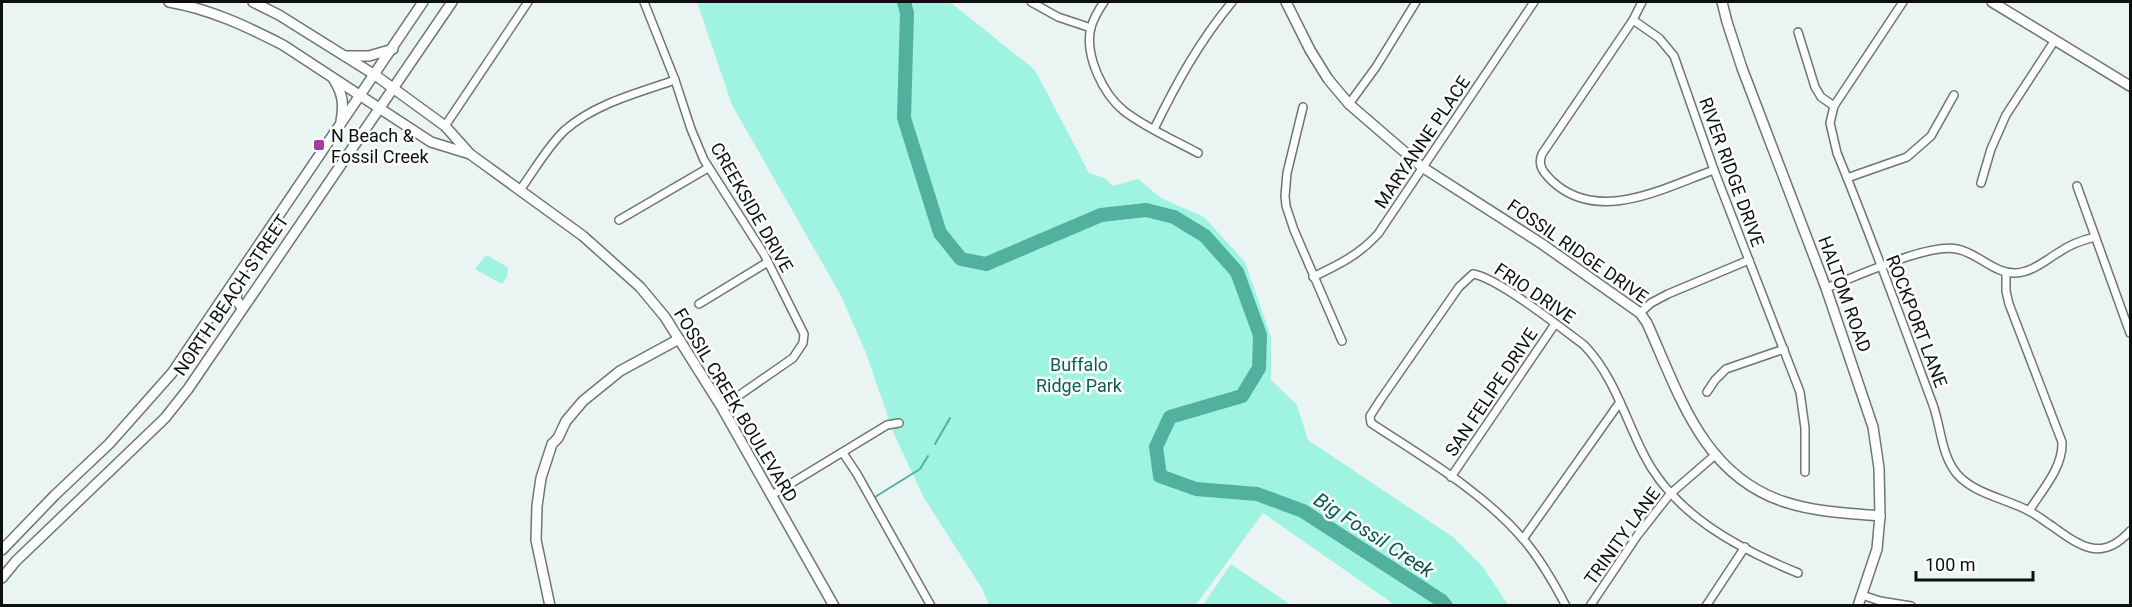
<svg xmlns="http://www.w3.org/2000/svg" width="2132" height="607" viewBox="0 0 2132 607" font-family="Roboto,sans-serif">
  <rect width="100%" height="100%" fill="#eaf4f2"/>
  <!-- green -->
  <g fill="#9ff4e1">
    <path d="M697 2H950L1035 70 1089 173 1104 178 1113 186 1138 179 1161 198 1204 217 1245 262 1271 337V380L1297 405 1308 440 1453 537 1483 567 1508 605H1395L1263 513 1196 605H989L983 590 924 498 894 434 866 353 840 294 732 105Z"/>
    <path d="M486 255 508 267 507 277 502 284 475 269Z"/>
    <path d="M1231 564 1291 605H1203Z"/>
  </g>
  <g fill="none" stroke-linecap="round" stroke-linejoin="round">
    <!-- stream -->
    <g stroke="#51b19e" stroke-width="2">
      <path d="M935 444 950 418"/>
      <path d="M875 497 920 469 928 456"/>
    </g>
    <!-- river -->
    <path stroke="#51b19e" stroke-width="14" d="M904 2 907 13 904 118 940 233 961 259 986 264 1101 215 1146 210 1174 217 1205 236 1237 272 1260 335 1259 368 1242 396 1170 417 1156 447 1160 476 1196 489 1257 494 1303 511 1442 601 1446 606"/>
    <defs>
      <g id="street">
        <path d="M644 2 675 80 691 129 704 160 764 254 804 334 803 343 793 358 731 401 721 406"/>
        <path d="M1031 2 1058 17 1091 28"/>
        <path d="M1104 2C1099 9 1094 18 1091 27 1084 55 1103 94 1124 111 1146 128 1174 140 1198 153"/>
        <path d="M1642 2 1633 20 1542 154C1537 166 1544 173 1552 181 1599 225 1665 187 1714 170"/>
        <path d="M1903 2 1834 106 1830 123 1837 153C1871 236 1902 321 1933 405 1941 427 1941 455 1957 474 1974 494 2007 499 2029 511 2037 515 2044 521 2052 526 2081 547 2102 562 2130 531"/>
        <path d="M1633 20 1659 38 1674 56 1714 170 1800 392 1805 428V472"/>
        <path d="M1798 32 1815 87 1821 97 1834 106"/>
        <path d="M1349 104 1376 67 1416 2"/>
        <path d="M1303 107 1287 173 1285 196 1286 206 1294 230 1342 341"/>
        <path d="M445 126 528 2"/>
        <path d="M1154 129C1177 82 1199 42 1232 2"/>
        <path d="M1847 178 1907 157 1931 136 1954 95"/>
        <path d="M1981 183 1991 149 2006 115 2055 40"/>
        <path d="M2077 186 2130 333"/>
        <path d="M520 190C534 171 547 147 565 130 596 103 638 93 675 80"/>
        <path d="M619 220 708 168"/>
        <path d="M2006 272V291L2009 304 2062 442C2063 468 2042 490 2029 511"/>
        <path d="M1313 277C1338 265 1359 255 1378 234L1534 2"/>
        <path d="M1826 288C1856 277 1928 243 1957 249 1978 253 1994 274 2016 273 2033 272 2047 259 2061 251 2071 244 2083 240 2095 237"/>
        <path d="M699 304 768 262"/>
        <path d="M1640 313 1651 303 1668 294 1749 260"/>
        <path d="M1707 392 1715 380 1726 369 1784 349"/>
        <path d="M843 453 857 474 931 606"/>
        <path d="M1451 477 1555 324"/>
        <path d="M772 495 887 425 899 423"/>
        <path d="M1523 539 1620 402"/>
        <path d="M1862 595 1880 601 1911 606"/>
        <path d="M1566 606C1554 583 1540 559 1524 540 1482 491 1424 458 1371 423L1370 416 1381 399 1459 287 1473 274C1498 278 1560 327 1584 345 1613 375 1624 415 1643 453 1673 514 1737 548 1798 573"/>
        <path d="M1590 606 1637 536 1670 494 1714 456"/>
        <path d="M1706 606 1745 547"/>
      </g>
      <g id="secondary">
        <path d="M169 2C210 9 246 26 283 45L431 142 470 154"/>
        <path d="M253 2 279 15 375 75 445 126 470 154 583 236 640 287 665 317 721 406 834 606"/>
        <path d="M1286 2 1310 50 1328 79 1349 104 1422 167 1542 244 1640 313 1647 323C1679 394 1703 476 1785 502 1815 512 1848 513 1880 516"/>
        <path d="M1722 2 1727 22 1742 68 1826 288 1873 427 1879 468 1880 516 1877 549 1858 606"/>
        <path d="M1992 2 2130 86"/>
        <path d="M345 56H369L393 49"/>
        <path d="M334 80C343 94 344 105 341 121"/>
        <path d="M240 275 236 299 242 308"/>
        <path d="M2 550 55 495 109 444 172 373 423 2"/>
        <path d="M2 578 16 561 165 418 188 389 452 2"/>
        <path d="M550 606 536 540 537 506 541 478 552 444 558 438 566 421 583 401 620 371 679 339"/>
      </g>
    </defs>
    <!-- street casing -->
    <use href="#street" stroke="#6e7674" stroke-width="10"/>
    <!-- secondary casing -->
    <use href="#secondary" stroke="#6e7674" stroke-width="12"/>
    <!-- street -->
    <use href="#street" stroke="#fff" stroke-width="7"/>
    <!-- secondary -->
    <use href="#secondary" stroke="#fff" stroke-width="9"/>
  </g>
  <!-- markers -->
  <rect fill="#a43da1" stroke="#fff" stroke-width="2" x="313" y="139" width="12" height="12" rx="3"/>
  <g text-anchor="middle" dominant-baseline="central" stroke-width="5" stroke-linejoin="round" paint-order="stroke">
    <!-- poi labels -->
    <g font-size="18" fill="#0d100f" stroke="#fff" text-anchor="start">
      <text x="331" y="135">N Beach &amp;<tspan x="331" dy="21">Fossil Creek</tspan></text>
    </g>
    <!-- street labels -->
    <g font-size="18" fill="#0d100f" stroke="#fff">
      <text transform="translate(1422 142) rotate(-56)">MARYANNE PLACE</text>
      <text transform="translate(1732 172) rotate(70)">RIVER RIDGE DRIVE</text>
      <text transform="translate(752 207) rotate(60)">CREEKSIDE DRIVE</text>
      <text transform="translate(1578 251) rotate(35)">FOSSIL RIDGE DRIVE</text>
      <text transform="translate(1535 293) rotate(34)">FRIO DRIVE</text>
      <text transform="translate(1845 294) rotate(70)">HALTOM ROAD</text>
      <text transform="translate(231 295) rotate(-56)">NORTH BEACH STREET</text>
      <text transform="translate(1917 321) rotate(69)">ROCKPORT LANE</text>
      <text transform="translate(1491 392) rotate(-56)">SAN FELIPE DRIVE</text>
      <text transform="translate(736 405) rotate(59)">FOSSIL CREEK BOULEVARD</text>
      <text transform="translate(1622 536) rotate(-54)">TRINITY LANE</text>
    </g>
    <!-- park labels -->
    <g font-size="18" fill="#0c5e51" stroke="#fff">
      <text x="1079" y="364">Buffalo<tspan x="1079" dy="21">Ridge Park</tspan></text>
    </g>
    <!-- water labels -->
    <g font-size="20" font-style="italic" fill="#055a4e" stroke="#fff">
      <text transform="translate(1374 535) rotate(33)">Big Fossil Creek</text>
    </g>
  </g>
  <!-- border -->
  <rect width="2132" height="607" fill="none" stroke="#0d100f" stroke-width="6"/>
  <!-- scale -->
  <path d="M1916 571v9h117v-9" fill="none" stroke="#0d100f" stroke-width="3"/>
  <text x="1925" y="571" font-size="18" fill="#0d100f" stroke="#ffffff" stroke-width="4.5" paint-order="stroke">100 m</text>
</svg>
